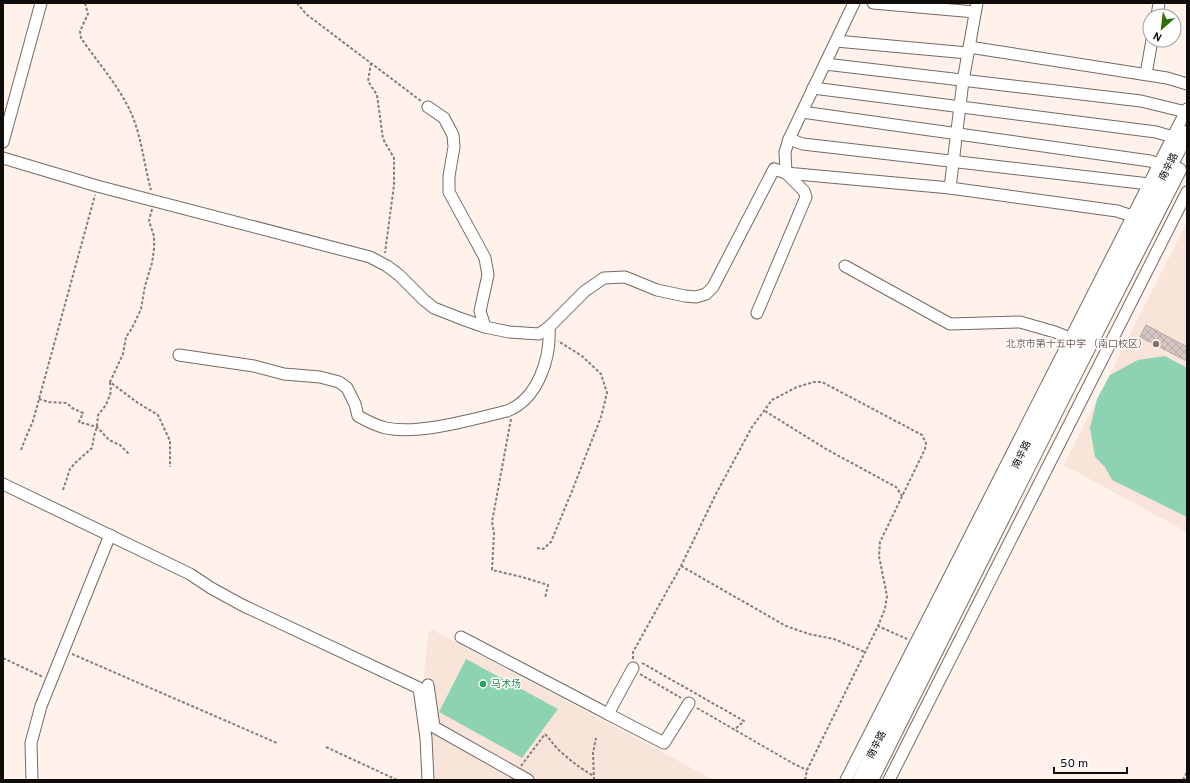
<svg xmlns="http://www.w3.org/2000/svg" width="1190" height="783" viewBox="0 0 1190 783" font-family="Overpass,'Noto Sans SC',sans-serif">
  <defs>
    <pattern id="building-cross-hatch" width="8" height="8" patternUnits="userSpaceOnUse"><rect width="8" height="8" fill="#d4c6c2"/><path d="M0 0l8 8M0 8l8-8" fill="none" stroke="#b5a9a5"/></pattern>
  </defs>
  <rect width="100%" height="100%" fill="#fff2eb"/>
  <!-- built -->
  <g fill="#f8e4d8">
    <path d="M1187 222V532L1064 465Z"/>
    <path d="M433 630 714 780H434L423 686 428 632Z"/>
  </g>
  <!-- grass -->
  <g fill="#8ed3b1">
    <path d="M1165 356 1187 368V517L1112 480 1105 467 1095 457 1090 428 1097 399 1110 375 1138 360Z"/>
    <path d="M466 659 558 709 522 758 439 712Z"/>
  </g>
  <!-- building -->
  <path fill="url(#building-cross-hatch)" stroke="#b2a4a1" d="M1146 325 1187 347V361L1140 337Z"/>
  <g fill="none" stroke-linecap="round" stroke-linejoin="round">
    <defs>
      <g id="minor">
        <path d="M873 3 975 12"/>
        <path d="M1157 16 1159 3"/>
        <path d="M836 41 968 53"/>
        <path d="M969 47 1167 78 1187 84"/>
        <path d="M825 64 1141 101 1186 112"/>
        <path d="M1146 74 1152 40"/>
        <path d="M813 88 1156 132 1173 137"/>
        <path d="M428 107 444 118 453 135 454 147 449 176V192L485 258 488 275 480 311 485 327"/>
        <path d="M802 112 1150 161 1159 164"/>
        <path d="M789 139 803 144 1149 184"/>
        <path d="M3 142 41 3"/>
        <path d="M3 158 97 186 370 257 387 266 399 275 424 300 434 308 462 319 485 327 509 332 539 334 549 327 585 291 604 278 625 277 657 290 685 296 696 297 706 294 713 287 774 169 786 173 950 188 1117 211 1132 216"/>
        <path d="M950 188 963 81 977 3"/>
        <path d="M845 266 950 324 1020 322 1055 332 1070 338"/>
        <path d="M757 313 806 197 804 191 786 173 785 152 789 139 854 3"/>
        <path d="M179 355 254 366 284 374 320 377 339 382 347 388 355 404 358 416C367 421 376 426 386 428 419 435 474 419 507 411 538 399 551 358 549 327"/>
        <path d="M3 484 190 574 211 588 242 605 419 688 426 738 428 780"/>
        <path d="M461 637 608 714 633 668"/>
        <path d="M428 685 434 727 528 780"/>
        <path d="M608 714 664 743 689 703"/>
        <path d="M32 780 31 743 41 706 110 535"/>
        <path d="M846 780 1187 109"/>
        <path d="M889 780 1187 192"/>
      </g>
      <g id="major">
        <path d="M860 780 1050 398 1187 133"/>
        <path d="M871 780 1060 403 1179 170"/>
      </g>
    </defs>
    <!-- minor casing -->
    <use href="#minor" stroke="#756a64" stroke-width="13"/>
    <!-- major casing -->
    <use href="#major" stroke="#756a64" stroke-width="16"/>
    <!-- path -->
    <g stroke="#857d78" stroke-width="2" stroke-dasharray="3 2" stroke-linecap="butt">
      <path d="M85 3 88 14 80 31 81 38C98 63 120 87 132 115 142 139 144 165 151 190"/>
      <path d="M297 3 306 14 421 101"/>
      <path d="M371 63 368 81 377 95 383 139 394 158V185L385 253"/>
      <path d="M152 209 149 221 154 236V249L152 263 145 286 141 309 132 328 126 337 123 354 110 382 138 403 158 415 170 441V467"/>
      <path d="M39 399 49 402 67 403 72 408 83 413 79 422 97 427 109 440 120 445 129 454"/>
      <path d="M765 411 826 449 896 487 902 496"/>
      <path d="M511 419 492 522 494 533 492 570 522 577 548 585 545 598"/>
      <path d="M21 450 26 437 33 421 95 195"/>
      <path d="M63 490 70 469 75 463 92 448 94 436 97 427 98 415 106 405 111 392 110 382"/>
      <path d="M537 548 543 549 551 542 572 491 601 417 607 393 601 374 582 356 558 341"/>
      <path d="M681 566 786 626 809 634 834 639 865 652"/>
      <path d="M72 654 277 743"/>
      <path d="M3 658 43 677"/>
      <path d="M633 659V652L681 566 716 494 752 427 772 400 797 387 814 382H822L922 435 926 443 925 449 880 542 879 556 887 596 885 609 878 626"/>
      <path d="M642 663 744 721 734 730"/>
      <path d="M640 674 681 698"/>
      <path d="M697 708 794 764 807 770"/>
      <path d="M326 747 397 780"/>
      <path d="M521 766 545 734C551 740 554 746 560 751 571 761 581 769 594 776"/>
      <path d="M594 780 593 753 596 738"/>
      <path d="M805 780 807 770 878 626 907 639"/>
      <path d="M1183 780 1187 772"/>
    </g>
    <!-- minor -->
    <use href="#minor" stroke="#fff" stroke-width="11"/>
    <!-- major -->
    <use href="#major" stroke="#fff" stroke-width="14"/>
  </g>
  <!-- markers -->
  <circle fill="#8d6e63" stroke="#fff" stroke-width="1.5" cx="1156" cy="344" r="4"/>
  <circle fill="#2e9e5b" stroke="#fff" stroke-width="1.5" cx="483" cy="684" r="4"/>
  <g text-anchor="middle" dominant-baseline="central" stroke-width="3" stroke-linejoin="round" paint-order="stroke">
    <!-- street labels -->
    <g font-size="10" fill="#100c0a" stroke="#fff">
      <text transform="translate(1169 167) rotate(-63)">南辛路</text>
      <text transform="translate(1022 455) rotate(-64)">南辛路</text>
      <text transform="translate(877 745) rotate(-63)">南辛路</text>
    </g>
    <!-- education labels -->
    <g font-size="10" fill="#785e54" stroke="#fff" text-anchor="end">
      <text x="1148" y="344">北京市第十五中学 （南口校区）</text>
    </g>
    <!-- leisure labels -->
    <g font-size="10" fill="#27864d" stroke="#fff" text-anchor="start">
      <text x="491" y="684">马术场</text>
    </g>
  </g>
  <!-- border -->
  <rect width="1190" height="783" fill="none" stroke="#100c0a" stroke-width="8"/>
  <!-- north arrow -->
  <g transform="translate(1162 28) rotate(208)"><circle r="19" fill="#ffffff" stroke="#9f9e9d"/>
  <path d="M0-3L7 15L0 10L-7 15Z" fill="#306f05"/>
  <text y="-6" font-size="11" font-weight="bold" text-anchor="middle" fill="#100c0a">N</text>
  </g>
  <!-- scale -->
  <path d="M1054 767v6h73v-6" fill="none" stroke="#100c0a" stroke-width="2"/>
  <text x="1060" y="767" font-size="12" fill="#100c0a" stroke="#ffffff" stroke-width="3" paint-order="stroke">50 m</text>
</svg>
